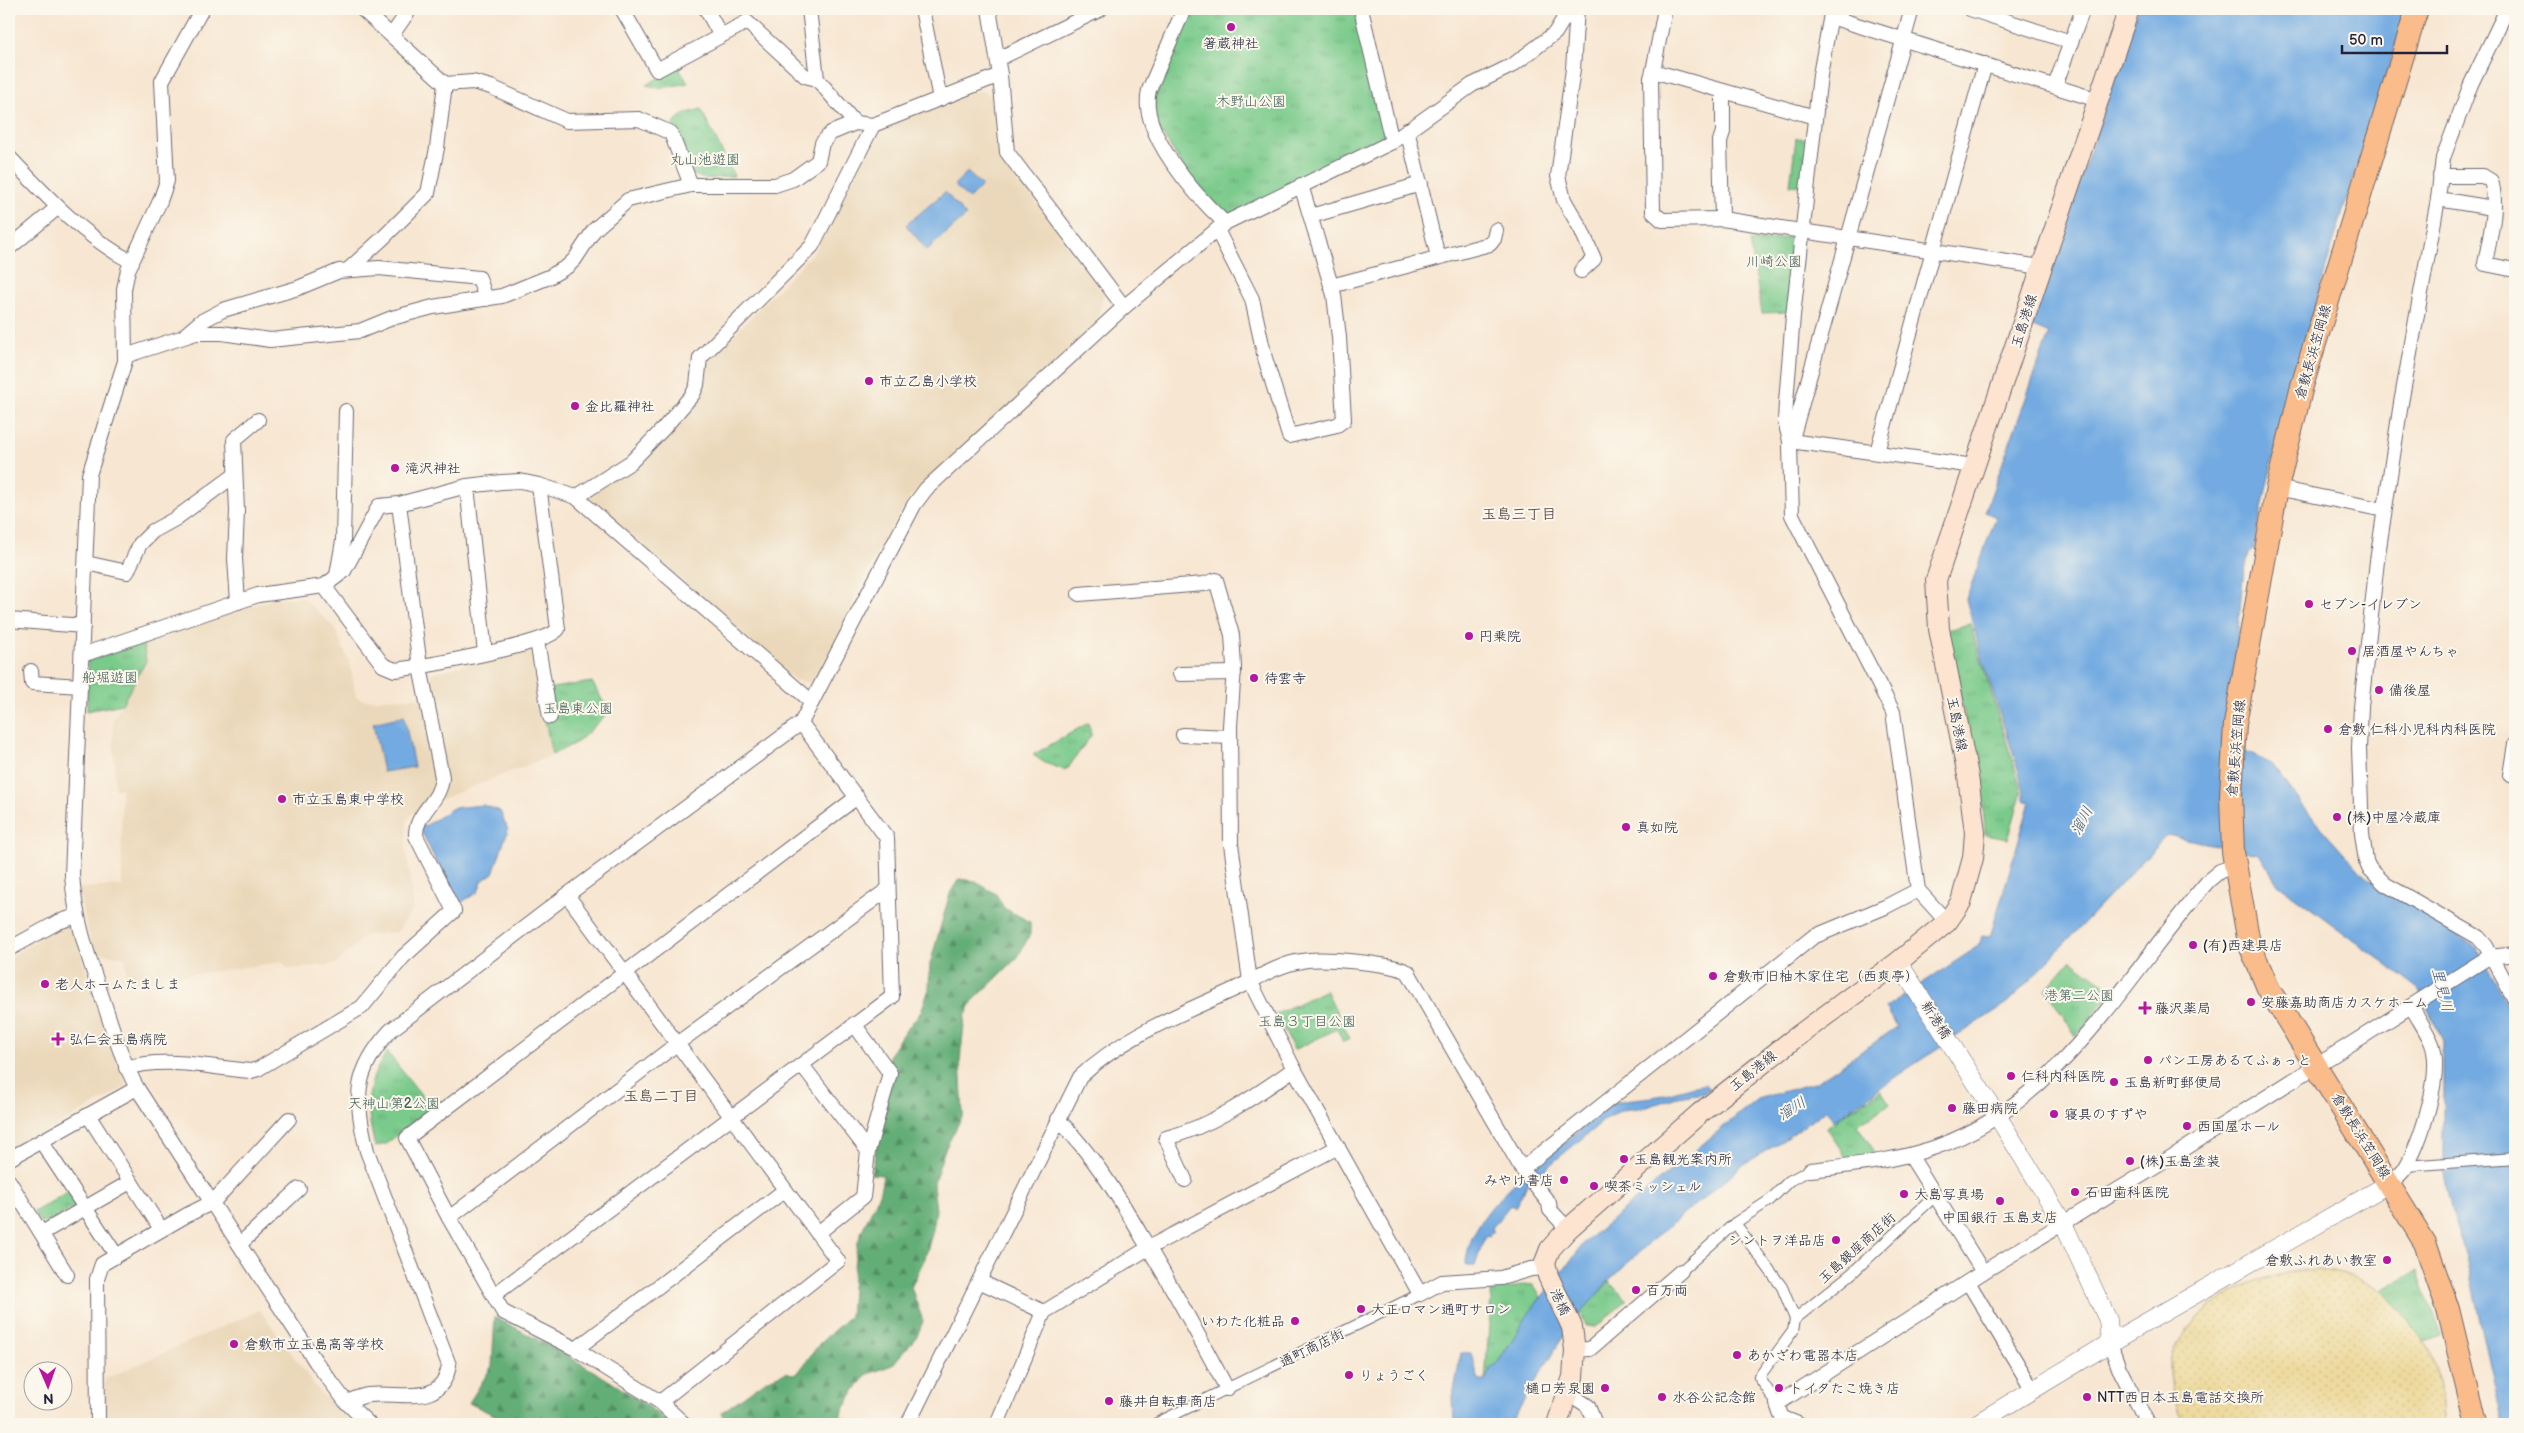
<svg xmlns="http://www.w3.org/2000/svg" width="2524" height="1433" viewBox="0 0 2524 1433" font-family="'Balsamiq Sans','Klee One',sans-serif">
  <defs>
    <pattern id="forest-firs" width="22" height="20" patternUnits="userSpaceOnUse" patternTransform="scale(1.25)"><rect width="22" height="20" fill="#63ae77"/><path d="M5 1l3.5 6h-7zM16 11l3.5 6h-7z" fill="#518d63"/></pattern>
    <pattern id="sand-dots" width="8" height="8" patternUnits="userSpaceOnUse" patternTransform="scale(1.25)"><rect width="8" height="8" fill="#eeda9e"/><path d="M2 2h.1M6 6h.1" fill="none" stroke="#ccbb89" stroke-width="1.8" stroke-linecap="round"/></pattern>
    <pattern id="park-tufts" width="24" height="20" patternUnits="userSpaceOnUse" patternTransform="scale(1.25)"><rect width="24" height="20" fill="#7aca8b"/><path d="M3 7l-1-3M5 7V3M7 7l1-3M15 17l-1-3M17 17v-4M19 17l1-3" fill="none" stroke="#69ad79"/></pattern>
  </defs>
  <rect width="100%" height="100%" fill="#fbf7ec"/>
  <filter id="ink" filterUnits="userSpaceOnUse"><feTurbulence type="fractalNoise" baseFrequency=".02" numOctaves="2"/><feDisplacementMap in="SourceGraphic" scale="10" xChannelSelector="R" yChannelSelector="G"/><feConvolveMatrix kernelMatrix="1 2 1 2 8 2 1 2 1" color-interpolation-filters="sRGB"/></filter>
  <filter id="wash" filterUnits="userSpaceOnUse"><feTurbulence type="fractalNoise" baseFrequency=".0096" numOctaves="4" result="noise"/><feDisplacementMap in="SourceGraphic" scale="20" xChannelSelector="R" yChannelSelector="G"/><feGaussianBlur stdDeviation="1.12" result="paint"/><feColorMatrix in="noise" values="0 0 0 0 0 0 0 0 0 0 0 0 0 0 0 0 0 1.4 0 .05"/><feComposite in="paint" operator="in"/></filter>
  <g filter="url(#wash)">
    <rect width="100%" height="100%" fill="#f7e6d1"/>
    <!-- built -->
    <g fill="#ebd8ba">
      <path d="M983 91 991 95 997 103 1005 160 1104 294 1094 328 911 496 881 544 819 676 809 683 795 680 593 502 590 494 698 396 704 366 815 251 879 127 970 92Z"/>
      <path d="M302 597 334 627 350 664 356 696 363 700 431 697V673L533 649 552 755 417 809 407 820 406 849 414 908 397 932 365 935 336 964 288 969 282 962 128 983 125 957 93 952 78 888 122 886 121 789H115L113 720 146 661 143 643 273 599Z"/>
      <path d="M74 924 83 961 102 1024 127 1086 9 1153V957L61 926Z"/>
      <path d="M260 1310 321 1394 358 1424H103L105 1379Z"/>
    </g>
    <!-- forest -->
    <g fill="url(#forest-firs)" stroke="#426859">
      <path d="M959 879 974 881 996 894 1004 908 1030 922V934L1018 957 972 1002 965 1017 960 1060 963 1115 945 1149 933 1185 936 1210 933 1230 925 1258 911 1287 923 1321 917 1336 892 1365 866 1375 854 1391 840 1416 856 1424H724L722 1412 768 1379 786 1372 792 1374 798 1373 820 1343 850 1316C852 1295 853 1257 859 1239 866 1217 881 1200 883 1175L871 1174 880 1132 887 1060 901 1036 921 1012 929 989 930 964 950 893Z"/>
      <path d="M495 1317C556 1349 617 1381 671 1424H513L469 1403 492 1366Z"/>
    </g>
    <!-- sand -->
    <path fill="url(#sand-dots)" stroke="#887e6c" d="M2319 1269C2399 1277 2444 1349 2444 1424H2183C2177 1406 2169 1385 2170 1365 2170 1352 2178 1342 2186 1332 2219 1290 2268 1272 2319 1269Z"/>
    <!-- park -->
    <g fill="url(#park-tufts)" stroke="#4e7663">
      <path d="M1189 9H1356L1386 138 1227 217 1192 181 1155 122 1154 93Z"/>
      <path d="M678 67 688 83 662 88 646 85Z"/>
      <path d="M701 109 734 176 705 179 691 174 673 130C674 114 689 113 701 109Z"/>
      <path d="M1796 138 1809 139 1804 186 1790 185Z"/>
      <path d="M1794 237 1789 312 1762 313 1750 242Z"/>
      <path d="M1970 624 2022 791 2008 839 1985 835 1983 807 1947 630Z"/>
      <path d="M143 643 146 661 122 704 87 711 88 661Z"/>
      <path d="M592 682 609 712 579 741 552 755 545 720 552 688Z"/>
      <path d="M1088 723 1092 734 1068 768 1064 770 1045 763 1033 755Z"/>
      <path d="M2071 960 2113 991 2076 1036 2046 989Z"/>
      <path d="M1326 990 1350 1039 1343 1042 1337 1029 1294 1050 1276 1014Z"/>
      <path d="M387 1052 431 1107 386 1144 375 1147C366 1109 364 1085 387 1052Z"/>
      <path d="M1881 1090 1890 1104 1857 1125 1877 1155 1847 1159 1826 1127Z"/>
      <path d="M69 1191 76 1207 46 1223 40 1222 34 1212Z"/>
      <path d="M2417 1270 2441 1336 2425 1342 2401 1310 2381 1291Z"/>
      <path d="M1609 1282 1627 1300 1596 1327 1586 1326 1580 1312Z"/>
      <path d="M1492 1283 1505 1284 1510 1289 1524 1284 1533 1285 1541 1297 1497 1364 1491 1368 1485 1381Z"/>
    </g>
    <!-- water -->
    <g fill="#72aae1" stroke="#4a668e">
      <path d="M2138 9H2408C2375 105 2345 201 2317 299 2293 382 2269 464 2254 549L2249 553 2243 578 2233 681 2222 741 2272 764 2307 811 2361 872 2396 900 2409 903 2477 948 2504 997 2515 1031V1424H2503L2466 1257 2451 1210 2443 1169V1041L2418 988 2278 884 2259 854 2167 835 2009 1002 1901 1073 1834 1121 1827 1110 1785 1139 1743 1165 1650 1242 1607 1283 1581 1313 1559 1343 1510 1424H1454L1453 1396 1461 1353H1471L1479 1381H1485L1491 1368 1497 1364 1529 1313 1586 1241 1757 1099 1817 1082 1897 1027 1886 1007 1979 946 1982 936 1990 937 2030 802 2024 800V791L2016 762 1985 668 1966 599 1996 517 1985 512 2049 334 2031 326Z"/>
      <path d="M967 172 982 186 969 199 954 185Z"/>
      <path d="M945 192 966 216 927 250 906 225Z"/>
      <path d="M404 716 414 767 383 772 373 723Z"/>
      <path d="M483 805 500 811 508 830 493 873 482 881 478 892 457 905 419 826H425L453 808Z"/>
      <path d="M1705 1084 1710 1088 1704 1093 1677 1097 1647 1107 1622 1110 1608 1117 1528 1183 1515 1207 1510 1205 1492 1228 1493 1230 1489 1237 1485 1235 1475 1266H1466C1466 1213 1534 1167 1571 1137 1585 1127 1598 1113 1613 1104 1624 1098 1644 1099 1658 1096 1674 1092 1689 1087 1705 1084Z"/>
    </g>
  </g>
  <g filter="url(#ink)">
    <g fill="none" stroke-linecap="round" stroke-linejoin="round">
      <defs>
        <g id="pedestrian">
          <path d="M2406 1166 2515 1158"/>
          <path d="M1735 1223 1782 1287 1795 1319"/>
          <path d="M1681 1271 1735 1223 1770 1200 1789 1181 1810 1170"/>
          <path d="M1777 1404 1759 1377 1793 1331 1795 1319 1851 1274 1935 1196"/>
          <path d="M1155 1424 1420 1294"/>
        </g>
        <g id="minor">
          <path d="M202 9 162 81 167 181 160 201 128 270 124 289 125 361 89 475 72 875C75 921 90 962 105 1006 114 1034 123 1062 137 1088L316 1362 346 1402 369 1424"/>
          <path d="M362 9 445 84 473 82 491 87 567 121 639 119 671 133 691 185"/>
          <path d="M622 9 657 70 747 22 805 76 817 79"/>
          <path d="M706 9 721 36"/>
          <path d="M809 9 817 79 855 123"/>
          <path d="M922 9 940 99"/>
          <path d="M989 9 1000 75 1007 152 1124 307"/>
          <path d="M1184 9 1149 90C1138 132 1196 196 1225 223"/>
          <path d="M1361 9 1392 142"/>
          <path d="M1577 9 1573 69 1558 176 1564 200 1581 229 1594 259 1581 271"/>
          <path d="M1665 9 1653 71 1815 117"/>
          <path d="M1970 9 2071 42"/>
          <path d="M2507 9 2471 84 2443 158 2438 199 2401 403 2377 561 2361 707 2359 748 2362 834 2366 861 2369 868 2385 884 2478 937 2486 946 2515 1000"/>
          <path d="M1831 17 2098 100"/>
          <path d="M392 35 410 9"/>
          <path d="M998 59 1101 9"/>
          <path d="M1653 71 1651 78 1653 212 1662 220 1722 219 2041 267"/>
          <path d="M2055 86 2083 9"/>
          <path d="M1407 130 1438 257"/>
          <path d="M9 157C47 197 83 236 132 262"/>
          <path d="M2440 176H2483L2491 181C2499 207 2489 239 2485 264L2515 270"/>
          <path d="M2438 199 2493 208"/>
          <path d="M1311 216 1421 184"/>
          <path d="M1722 219 1720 141 1723 132V91"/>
          <path d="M1217 230 1252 299 1265 358 1289 436 1337 425 1344 420 1339 337 1334 295 1301 185"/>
          <path d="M9 248 57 208"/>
          <path d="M348 270 383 238 428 193 437 148 445 84"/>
          <path d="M1331 286 1490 244 1494 239 1496 230"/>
          <path d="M186 334 200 322 223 310 298 288 339 271 379 268 479 278 486 299"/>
          <path d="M125 356 196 333H222L270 340 360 331 392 318 433 307 502 296 549 277 568 266 575 259 594 230 628 200 691 185H775L793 179 818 161 822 143 831 133 855 123 873 125 1000 75"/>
          <path d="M1790 441 1785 421 1786 402 1793 316 1820 75 1832 9"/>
          <path d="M1790 441 1974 466"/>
          <path d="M1877 452 1985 64"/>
          <path d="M467 486 485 653"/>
          <path d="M2277 488 2384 510"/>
          <path d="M576 497 631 462 663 429 693 394 697 385 700 358 812 246 873 125"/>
          <path d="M86 563 127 572 140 544 153 531 175 519 235 475"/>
          <path d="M337 575 343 541 346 411"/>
          <path d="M324 586 383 665 395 670C419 667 549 645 558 629L539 485"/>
          <path d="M1079 594 1204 584 1216 580 1232 635 1234 667 1230 726 1231 844 1250 981 1294 1069 1420 1294 1442 1282 1501 1278 1531 1269 1546 1268"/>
          <path d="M238 602 235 559 237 511 234 440 258 420"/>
          <path d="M9 620 83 626"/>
          <path d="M537 641 550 717"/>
          <path d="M82 655 258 595 324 586 344 571 379 506 399 504 467 486 502 482 520 481 539 485 576 497 812 702"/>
          <path d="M31 671 32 683 81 686"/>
          <path d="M1180 674 1234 673"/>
          <path d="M1183 735 1230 737"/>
          <path d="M2510 775 2515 744"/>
          <path d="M1918 890 1947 922"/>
          <path d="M567 895 838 1261 660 1402"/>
          <path d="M9 949 58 922 77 916"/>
          <path d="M802 1065 868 1151"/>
          <path d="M126 1068C166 1056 210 1068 251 1071L258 1069 362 1007 403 957 454 911 416 836C415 812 441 802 442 777L420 667 399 504"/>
          <path d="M88 1115 161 1229"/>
          <path d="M1058 1119C1094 1157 1116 1192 1142 1237 1172 1286 1200 1338 1227 1389"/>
          <path d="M41 1141 116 1255"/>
          <path d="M1910 1155 1983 1272"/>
          <path d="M9 1159 137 1088"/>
          <path d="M1522 1169 1813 937 1885 907 1918 890 1893 712 1792 515 1790 446 1912 9"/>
          <path d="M1810 1170C1852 1165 1896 1161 1936 1147 2060 1104 2127 974 2209 880L2220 871 2235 866"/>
          <path d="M1185 1180 1166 1138C1213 1126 1255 1096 1294 1069"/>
          <path d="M9 1181 67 1275"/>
          <path d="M2390 1183C2395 1179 2400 1175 2404 1170 2421 1143 2443 1074 2432 1044 2427 1031 2418 1019 2412 1007"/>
          <path d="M449 1218 678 1043 887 890"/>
          <path d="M42 1233 130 1182"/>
          <path d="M818 1233 863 1197 868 1151 890 1073 854 1024"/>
          <path d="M240 1244 299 1189"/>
          <path d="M979 1281 1044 1312"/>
          <path d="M1968 1282 2033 1390"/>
          <path d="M494 1295 892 997 887 838 801 723"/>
          <path d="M2110 1343 2119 1368 2148 1424"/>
          <path d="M576 1349 785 1190"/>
          <path d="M1575 1350 1590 1349 1681 1271"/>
          <path d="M1568 1393 1588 1406 1595 1424"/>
          <path d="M346 1402C353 1400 361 1396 368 1395 400 1391 442 1409 449 1365L367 1151C355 1099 352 1072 391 1030L567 895 801 723 914 505 926 489 1124 307 1225 223 1392 142 1472 85 1513 65 1555 33 1563 20 1564 9"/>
          <path d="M1783 1418 1798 1424"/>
          <path d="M98 1424 97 1279 102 1264 187 1215 213 1202 289 1119"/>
          <path d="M684 1424 660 1402 576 1349 503 1312 449 1218 407 1138 857 797"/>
          <path d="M908 1424 1080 1077C1123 1036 1181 1014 1235 989 1256 979 1279 964 1302 961 1321 957 1391 963 1408 972L1522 1169 1549 1203 1550 1210 1568 1229"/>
          <path d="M997 1424 1044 1312 1150 1247 1338 1147"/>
          <path d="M1784 1424 1777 1404 1983 1272 2170 1158 2484 960 2491 957 2515 954"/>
        </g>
        <g id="tertiary">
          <path d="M1898 962 1998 1117 2063 1223 2108 1320 2110 1343"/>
          <path d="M1976 1424 2110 1343 2390 1183"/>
        </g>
        <path id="secondary" d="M1557 1424 1573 1377 1575 1350 1572 1327 1548 1276 1545 1262 1550 1249 1568 1229 1700 1113 1791 1041 1898 962 1947 922 1961 902 1973 858 1975 833 1968 776 1939 629 1936 580 2129 9"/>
        <path id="primary" d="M2417 9 2302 386 2277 488 2235 724 2231 795 2233 852 2249 943 2268 988 2425 1243 2448 1309 2476 1424"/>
      </defs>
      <!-- pedestrian casing -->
      <use href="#pedestrian" stroke="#6d6770" stroke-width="12"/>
      <!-- minor casing -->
      <use href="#minor" stroke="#6d6770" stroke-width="16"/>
      <!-- tertiary casing -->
      <use href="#tertiary" stroke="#6d6770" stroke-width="19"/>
      <!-- secondary casing -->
      <use href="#secondary" stroke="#6d6770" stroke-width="22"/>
      <!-- primary casing -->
      <use href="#primary" stroke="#6d6770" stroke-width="24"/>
      <!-- pedestrian -->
      <use href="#pedestrian" stroke="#fff" stroke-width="10"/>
      <!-- minor -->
      <use href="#minor" stroke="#fff" stroke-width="14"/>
      <!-- tertiary -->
      <use href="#tertiary" stroke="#fff" stroke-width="18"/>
      <!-- secondary -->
      <use href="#secondary" stroke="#fde4d0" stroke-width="20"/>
      <!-- primary -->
      <use href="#primary" stroke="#f9bc8a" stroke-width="22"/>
    </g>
  </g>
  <!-- markers -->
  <g fill="#b5179e" stroke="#fbf7ec" stroke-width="2">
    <circle cx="1231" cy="27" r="5"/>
    <circle cx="869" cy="381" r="5"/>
    <circle cx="575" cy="406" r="5"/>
    <circle cx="395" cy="468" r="5"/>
    <circle cx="2309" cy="604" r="5"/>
    <circle cx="1469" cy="636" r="5"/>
    <circle cx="2352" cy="651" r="5"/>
    <circle cx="1254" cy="678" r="5"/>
    <circle cx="2379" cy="690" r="5"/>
    <circle cx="2328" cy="729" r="5"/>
    <circle cx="282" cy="799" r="5"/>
    <circle cx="2337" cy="817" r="5"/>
    <circle cx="1626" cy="827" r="5"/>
    <circle cx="2193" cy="945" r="5"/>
    <circle cx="1713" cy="976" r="5"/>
    <circle cx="45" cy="984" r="5"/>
    <circle cx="2251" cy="1002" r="5"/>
    <path d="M2142.5 1000.5h5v5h5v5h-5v5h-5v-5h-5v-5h5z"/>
    <path d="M55.5 1031.5h5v5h5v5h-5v5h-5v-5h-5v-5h5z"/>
    <circle cx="2148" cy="1060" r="5"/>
    <circle cx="2011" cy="1076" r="5"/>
    <circle cx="2114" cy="1082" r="5"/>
    <circle cx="1952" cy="1108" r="5"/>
    <circle cx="2054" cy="1114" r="5"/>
    <circle cx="2187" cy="1126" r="5"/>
    <circle cx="1624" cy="1159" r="5"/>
    <circle cx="2130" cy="1161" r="5"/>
    <circle cx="1564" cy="1180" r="5"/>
    <circle cx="1594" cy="1186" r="5"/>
    <circle cx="2075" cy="1192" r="5"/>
    <circle cx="1904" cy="1194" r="5"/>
    <circle cx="2000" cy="1201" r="5"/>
    <circle cx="1836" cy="1240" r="5"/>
    <circle cx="2387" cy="1260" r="5"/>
    <circle cx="1636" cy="1290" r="5"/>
    <circle cx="1361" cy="1309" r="5"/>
    <circle cx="1295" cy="1321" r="5"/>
    <circle cx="234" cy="1344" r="5"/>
    <circle cx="1737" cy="1355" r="5"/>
    <circle cx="1349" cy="1375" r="5"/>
    <circle cx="1605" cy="1388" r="5"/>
    <circle cx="1779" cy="1388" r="5"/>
    <circle cx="1662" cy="1397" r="5"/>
    <circle cx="2087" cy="1397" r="5"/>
    <circle cx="1109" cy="1401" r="5"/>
  </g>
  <g text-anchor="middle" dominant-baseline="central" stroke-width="4" stroke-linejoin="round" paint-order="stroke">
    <!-- poi labels -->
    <g font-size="14" fill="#22223b" stroke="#fbf7ec" text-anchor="start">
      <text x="1231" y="43" text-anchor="middle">箸蔵神社</text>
      <text x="879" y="381">市立乙島小学校</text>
      <text x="585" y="406">金比羅神社</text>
      <text x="405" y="468">滝沢神社</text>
      <text x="2319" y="604">セブン-イレブン</text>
      <text x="1479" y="636">円乗院</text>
      <text x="2362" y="651">居酒屋やんちゃ</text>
      <text x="1264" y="678">待雲寺</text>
      <text x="2389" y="690">備後屋</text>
      <text x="2338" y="729">倉敷 仁科小児科内科医院</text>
      <text x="292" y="799">市立玉島東中学校</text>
      <text x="2347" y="817">(株)中屋冷蔵庫</text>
      <text x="1636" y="827">真如院</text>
      <text x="2203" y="945">(有)西建具店</text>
      <text x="1723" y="976">倉敷市旧柚木家住宅（西爽亭）</text>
      <text x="55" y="984">老人ホームたましま</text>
      <text x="2261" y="1002">安藤嘉助商店カスケホーム</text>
      <text x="2155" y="1008">藤沢薬局</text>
      <text x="69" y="1039">弘仁会玉島病院</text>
      <text x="2158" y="1060">パン工房あるてふぁっと</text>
      <text x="2021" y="1076">仁科内科医院</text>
      <text x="2124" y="1082">玉島新町郵便局</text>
      <text x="1962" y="1108">藤田病院</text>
      <text x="2064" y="1114">寝具のすずや</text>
      <text x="2197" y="1126">西国屋ホール</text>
      <text x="1634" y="1159">玉島観光案内所</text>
      <text x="2140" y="1161">(株)玉島塗装</text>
      <text x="1554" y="1180" text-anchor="end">みやけ書店</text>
      <text x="1604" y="1186">喫茶ミッシェル</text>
      <text x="2085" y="1192">石田歯科医院</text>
      <text x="1914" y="1194">大島写真場</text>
      <text x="2000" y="1217" text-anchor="middle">中国銀行 玉島支店</text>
      <text x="1826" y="1240" text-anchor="end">シントヲ洋品店</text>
      <text x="2377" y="1260" text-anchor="end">倉敷ふれあい教室</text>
      <text x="1646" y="1290">百万両</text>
      <text x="1371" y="1309">大正ロマン通町サロン</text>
      <text x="1285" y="1321" text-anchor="end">いわた化粧品</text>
      <text x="244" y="1344">倉敷市立玉島高等学校</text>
      <text x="1747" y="1355">あかざわ電器本店</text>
      <text x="1359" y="1375">りょうごく</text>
      <text x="1595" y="1388" text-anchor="end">樋口芳泉園</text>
      <text x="1789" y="1388">トイタたこ焼き店</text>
      <text x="1672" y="1397">水谷公記念館</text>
      <text x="2097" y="1397">NTT西日本玉島電話交換所</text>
      <text x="1119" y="1401">藤井自転車商店</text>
    </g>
    <!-- park labels -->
    <g font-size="14" fill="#415d57" stroke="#fbf7ec">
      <text x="1251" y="101">木野山公園</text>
      <text x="705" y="159">丸山池遊園</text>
      <text x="1774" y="261">川崎公園</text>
      <text x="110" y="677">船堀遊園</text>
      <text x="578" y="708">玉島東公園</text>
      <text x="2079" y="995">港第二公園</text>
      <text x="1307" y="1021">玉島３丁目公園</text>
      <text x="394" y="1103">天神山第2公園</text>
    </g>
    <!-- street labels -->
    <g font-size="14" fill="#22223b" stroke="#fbf7ec">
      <text transform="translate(2024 321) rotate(-72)">玉島港線</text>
      <text transform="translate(2313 352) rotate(-74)">倉敷長浜笠岡線</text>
      <text transform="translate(1957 724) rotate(79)">玉島港線</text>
      <text transform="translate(2236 748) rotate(-85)">倉敷長浜笠岡線</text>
      <text transform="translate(1936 1020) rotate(57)">新港橋</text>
      <text transform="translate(1753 1071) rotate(-39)">玉島港線</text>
      <text transform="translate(2361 1136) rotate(58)">倉敷長浜笠岡線</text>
      <text transform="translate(1857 1248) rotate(-42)">玉島銀座商店街</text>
      <text transform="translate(1560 1302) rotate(65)">港橋</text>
      <text transform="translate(1312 1348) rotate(-26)">通町商店街</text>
    </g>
    <!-- neighbourhood labels -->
    <g font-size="15" font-weight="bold" fill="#69534e" stroke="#fbf7ec">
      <text x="1519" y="514">玉島三丁目</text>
      <text x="661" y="1096">玉島二丁目</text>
    </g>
    <!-- water labels -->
    <g font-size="15" font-style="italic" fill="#42587d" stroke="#fbf7ec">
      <text transform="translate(2082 821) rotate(-62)">溜川</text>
      <text transform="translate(2442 990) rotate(76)">里見川</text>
      <text transform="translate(1792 1109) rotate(-32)">溜川</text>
    </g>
  </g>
  <!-- margin -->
  <rect width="2524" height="1433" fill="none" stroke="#fbf7ec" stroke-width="30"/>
  <!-- north arrow -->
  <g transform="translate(48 1386) rotate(178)"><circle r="24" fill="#fbf7ec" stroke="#a4a2a5"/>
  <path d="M0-4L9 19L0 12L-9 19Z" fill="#b5179e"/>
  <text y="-8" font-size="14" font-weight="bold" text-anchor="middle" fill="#22223b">N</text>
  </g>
  <!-- scale -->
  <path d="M2342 45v8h105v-8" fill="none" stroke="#22223b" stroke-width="2.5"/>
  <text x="2349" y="45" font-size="15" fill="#22223b" stroke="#fbf7ec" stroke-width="4" paint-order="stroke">50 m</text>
</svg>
